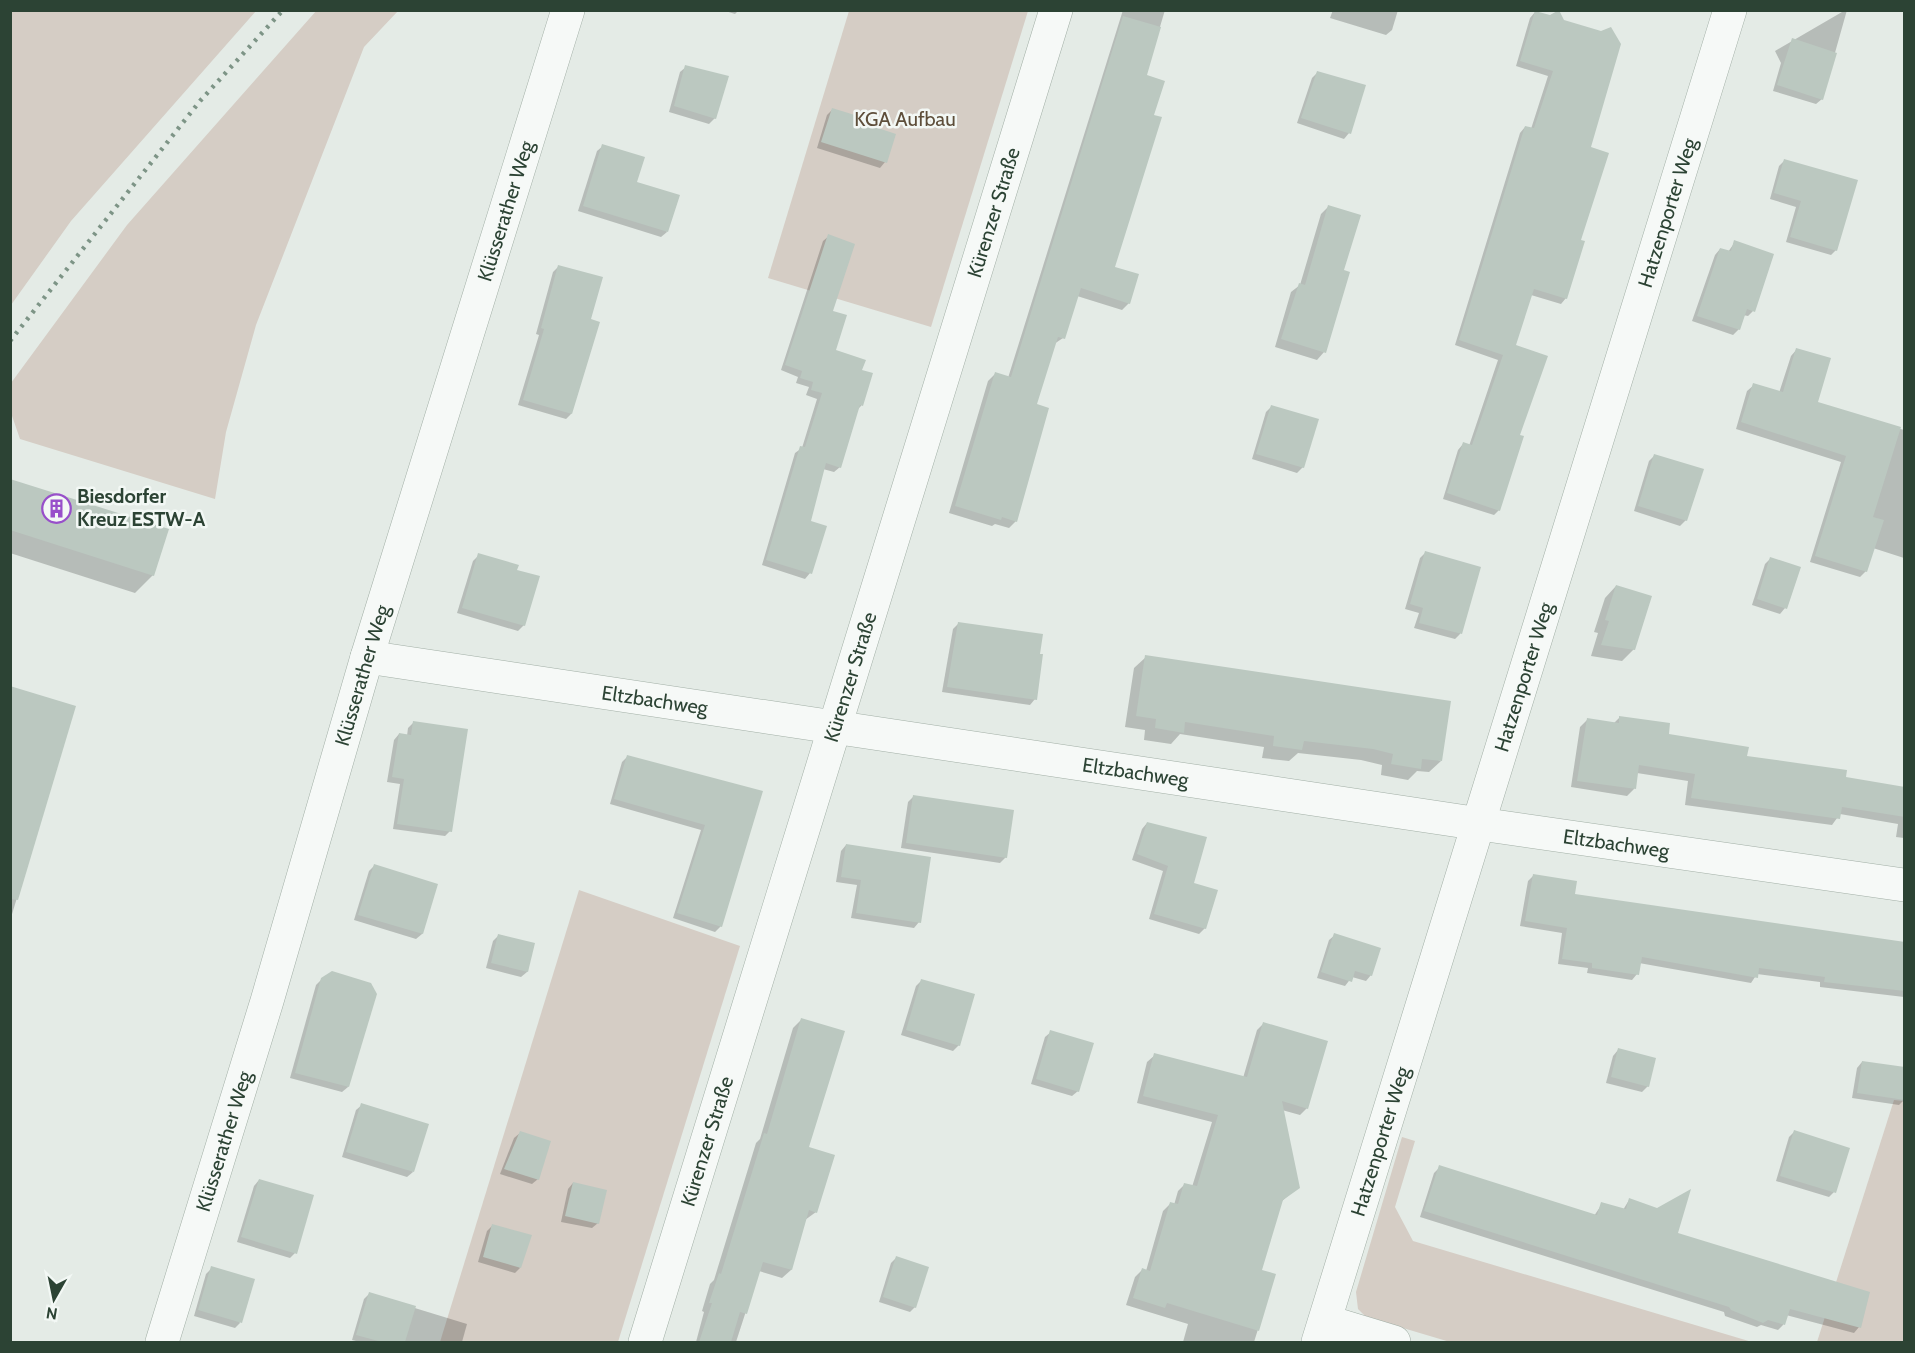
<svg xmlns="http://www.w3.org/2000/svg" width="1915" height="1353" viewBox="0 0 1915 1353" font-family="Cabin,sans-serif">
  <rect width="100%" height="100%" fill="#e4ebe6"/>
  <!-- green -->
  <g fill="#d5cdc5">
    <path d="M11 10 256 11 71 221 11 305Z"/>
    <path d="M317 10 398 11 364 47 256 325 226 432 215 499 20 439 11 413V383L127 225Z"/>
    <path d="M849 11H1028L931 327 768 278Z"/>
    <path d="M579 890 740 946 618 1342H440Z"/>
    <path d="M1894 1100 1904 1101V1342H1817Z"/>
    <path d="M1402 1137 1415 1141 1395 1207 1413 1241 1752 1342H1450L1366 1317 1358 1309 1356 1292Z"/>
  </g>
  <!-- shadow -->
  <g fill="#0003">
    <path d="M722 10H739L735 14Z"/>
    <path d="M1123 10H1165L1145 77 1152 116 1113 268 1129 303 1122 310 1077 296 1063 338 1054 344 1035 405 1016 521 1009 528 995 524 992 526 949 513 988 381 995 374 1008 378Z"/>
    <path d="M1333 10H1398L1392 30 1386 35 1330 18Z"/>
    <path d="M1836 10H1847L1822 99 1816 104 1773 91 1781 63 1775 51 1842 12Z"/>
    <path d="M1535 12 1590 148 1579 241 1566 298 1561 304 1531 295 1514 346 1519 436 1499 510 1494 515 1443 499 1458 450 1463 444 1469 446 1498 360 1455 345 1520 133 1525 127 1531 129 1548 76 1516 66 1530 18Z"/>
    <path d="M686 67 715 118 709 124 669 112 680 72Z"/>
    <path d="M1317 73 1349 133 1344 139 1297 123 1312 78Z"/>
    <path d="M832 110 868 126 885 162 880 168 817 148 827 115Z"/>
    <path d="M603 146 635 183 667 232 661 237 578 211 597 151Z"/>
    <path d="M1785 160 1836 250 1831 255 1786 242 1796 207 1770 199 1779 166Z"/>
    <path d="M1328 207 1342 271 1324 352 1317 360 1275 347 1291 292 1300 285 1321 214Z"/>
    <path d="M829 236 834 351 861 371 871 374 861 406 857 410 840 467 834 472 823 469 810 522V573L805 579 762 565 795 453 802 448 817 399 806 395 809 387 796 383 798 377 781 370 823 241Z"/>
    <path d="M1735 242 1753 311 1748 316 1743 315 1739 329 1733 335 1692 321 1715 255 1720 249 1728 252Z"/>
    <path d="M559 266 589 320 571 414 566 419 518 405 539 335 536 334 553 272Z"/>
    <path d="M1797 349 1816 403 1904 430V558L1873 548 1866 571 1860 577 1810 562 1841 462 1736 429 1747 391 1754 385 1779 393 1791 356Z"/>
    <path d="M1272 406 1303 467 1297 473 1252 459 1266 412Z"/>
    <path d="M1654 456 1686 520 1680 526 1634 511 1649 461Z"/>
    <path d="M10 484 153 575 135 593 10 553Z"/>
    <path d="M1426 552 1479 568 1460 634 1455 639 1414 628 1419 613 1405 609 1420 558Z"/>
    <path d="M479 555 516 571 524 625 518 631 457 613 473 561Z"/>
    <path d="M1770 559 1785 608 1780 614 1752 605 1765 564Z"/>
    <path d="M1616 586 1634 649 1622 661 1591 656 1598 633 1594 632 1605 598Z"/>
    <path d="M959 623 1035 699 1030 705 942 692 953 629Z"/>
    <path d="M1146 657 1441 761 1429 772 1417 771 1408 780 1381 775 1382 765 1361 760 1298 753 1289 761 1262 758 1264 747 1180 734 1171 744 1144 740 1145 730 1125 727 1134 668Z"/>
    <path d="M10 689 74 707 10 921Z"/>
    <path d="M1620 717 1667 736 1746 758 1844 779 1904 788V784V838L1896 837 1898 824 1840 814 1832 825 1685 805 1688 781 1637 773 1634 789 1627 796 1571 787 1580 727 1587 720 1614 723Z"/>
    <path d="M414 722 450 831 445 836 393 829 400 784 387 782 394 740 399 734 407 736 408 728Z"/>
    <path d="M627 757 761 792 721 926 715 932 673 918 701 830 610 804 622 762Z"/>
    <path d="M914 796 1006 857 1000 863 901 848 908 802Z"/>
    <path d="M1147 823 1192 884 1205 928 1199 934 1149 919 1163 871 1132 860 1142 829Z"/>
    <path d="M846 845 919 922 914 928 851 918 857 885 836 882 841 851Z"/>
    <path d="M374 866 436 885 422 934 416 939 354 920 369 871Z"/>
    <path d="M1533 876 1574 895 1904 944V997L1820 987V982L1757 974 1751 983 1639 963 1637 974 1632 980 1587 973 1588 968 1558 964 1562 933 1520 926 1528 881Z"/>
    <path d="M499 935 534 944 527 972 521 977 486 968 493 941Z"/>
    <path d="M1335 935 1371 975 1366 981 1352 977 1345 986 1317 978 1329 940Z"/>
    <path d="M322 979 348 1087 342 1092 290 1078 316 985Z"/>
    <path d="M921 981 959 1045 953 1051 901 1035 916 986Z"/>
    <path d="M801 1020 807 1148 816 1212 805 1220 791 1270 782 1278 759 1271 736 1342H696L704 1312 702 1311 710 1284 714 1280 756 1143 760 1139 793 1028Z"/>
    <path d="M1264 1023 1307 1108 1300 1115 1282 1110 1298 1187 1281 1202 1261 1271 1275 1275 1254 1342H1183L1188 1324 1126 1305 1135 1277 1142 1270 1146 1271 1163 1211 1170 1204 1174 1205 1178 1191 1185 1184 1192 1187 1212 1122 1137 1103 1147 1062 1155 1055 1243 1078 1257 1030Z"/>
    <path d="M1051 1032 1078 1091 1072 1096 1031 1084 1045 1037Z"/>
    <path d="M1618 1050 1648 1086 1642 1092 1606 1083 1613 1056Z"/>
    <path d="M1862 1062 1904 1100 1899 1105 1852 1098 1857 1068Z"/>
    <path d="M362 1105 413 1172 407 1177 342 1157 356 1110Z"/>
    <path d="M1795 1131 1834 1192 1829 1197 1776 1181 1789 1137Z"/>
    <path d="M520 1133 538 1179 532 1184 500 1174 514 1138Z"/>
    <path d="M1440 1167 1594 1216 1602 1204 1623 1210 1629 1200 1676 1234 1859 1327 1854 1333 1786 1315 1783 1325 1778 1330 1761 1325 1757 1327 1725 1316 1724 1312 1420 1217 1434 1173Z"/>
    <path d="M259 1180 295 1253 290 1258 237 1242 254 1186Z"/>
    <path d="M573 1183 598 1223 592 1228 561 1222 568 1189Z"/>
    <path d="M493 1225 520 1268 515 1273 478 1262 487 1231Z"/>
    <path d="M896 1258 915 1307 910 1312 879 1302 891 1263Z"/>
    <path d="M212 1268 240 1323 235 1328 194 1316 206 1274Z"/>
    <path d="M369 1294 467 1324 462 1342H360L352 1340 364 1299Z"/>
  </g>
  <!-- building -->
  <g fill="#bbc8c0">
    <path d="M1559 10 1564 20 1601 31 1611 27 1621 44 1591 147 1609 153 1581 240 1585 241 1567 299 1534 289 1516 345 1548 356 1520 435 1524 436 1500 511 1447 493 1463 442 1472 445 1503 355 1459 340 1525 126 1534 128 1553 71 1520 61 1535 11 1550 15Z"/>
    <path d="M1123 16 1161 27 1147 75 1165 81 1154 115 1162 117 1115 267 1139 274 1130 304 1081 288 1065 339 1058 337 1037 404 1049 408 1017 522 1002 517 1001 520 955 506 995 372 1011 377Z"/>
    <path d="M1792 38 1837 53 1823 100 1777 85Z"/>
    <path d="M685 65 729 76 716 119 674 106Z"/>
    <path d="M1317 71 1366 85 1351 134 1301 118Z"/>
    <path d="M832 108 871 120 869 125 896 134 887 163 821 142Z"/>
    <path d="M602 144 645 157 637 182 680 195 668 232 583 206Z"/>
    <path d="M1784 159 1858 180 1837 251 1790 237 1801 201 1774 193Z"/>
    <path d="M1328 205 1361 215 1344 270 1350 272 1326 353 1281 339 1299 283 1305 285Z"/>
    <path d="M828 234 855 244 833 311 847 315 836 350 866 360 862 370 873 373 863 406 860 405 841 468 826 463 811 521 827 526 812 574 766 560 800 446 805 447 822 393 811 390 813 382 800 378 802 371 785 365Z"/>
    <path d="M1734 240 1774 254 1755 312 1747 309 1740 330 1697 316 1720 248 1731 251Z"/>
    <path d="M558 265 603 277 591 319 600 322 572 414 523 400 544 329 541 328Z"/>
    <path d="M1796 348 1831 358 1818 402 1901 427 1873 517 1884 520 1867 572 1815 556 1846 456 1741 422 1753 383 1783 392Z"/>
    <path d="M1271 405 1319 419 1304 468 1256 454Z"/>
    <path d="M1654 454 1704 469 1687 521 1638 506Z"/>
    <path d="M10 479 169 529 154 576 10 530Z"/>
    <path d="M1425 551 1481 567 1462 634 1419 623 1423 608 1410 604Z"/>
    <path d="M478 553 519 565 517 570 540 576 525 626 462 608Z"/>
    <path d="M1770 557 1801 567 1787 609 1757 599Z"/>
    <path d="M1616 585 1652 596 1635 650 1601 645 1609 621 1605 620Z"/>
    <path d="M958 622 1043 634 1040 654H1043L1037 700 947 687Z"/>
    <path d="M1145 655 1451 701 1442 761 1422 759 1421 769 1391 764 1393 754 1373 749 1304 741 1302 750 1273 746 1274 736 1185 722 1184 733 1155 728 1156 719 1136 716Z"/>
    <path d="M10 686 76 706 18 900 10 899Z"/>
    <path d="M1619 716 1670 723 1669 734 1749 747 1747 756 1847 770 1846 777 1905 787V817L1842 807 1840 819 1691 798 1695 774 1639 765 1636 789 1577 781 1587 718 1619 723Z"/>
    <path d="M413 721 468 729 452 832 397 824 404 779 392 777 399 733 411 735Z"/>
    <path d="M627 755 763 791 722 927 677 913 705 825 614 799Z"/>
    <path d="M913 795 1014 810 1007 858 906 843Z"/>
    <path d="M1147 822 1207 837 1194 883 1218 890 1206 929 1154 914 1168 866 1137 854Z"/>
    <path d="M846 844 931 857 921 923 856 913 861 880 841 877Z"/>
    <path d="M374 864 438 884 423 934 358 915Z"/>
    <path d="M1533 874 1577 881 1575 894 1905 942V991L1824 982 1825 977 1759 968 1758 978 1642 957 1639 975 1592 968V963L1562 959 1567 928 1525 921Z"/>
    <path d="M1334 933 1381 948 1372 976 1355 971 1352 982 1321 972Z"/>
    <path d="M498 934 535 943 528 972 491 963Z"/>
    <path d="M332 971 371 983 377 994 349 1087 295 1073 321 978Z"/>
    <path d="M921 979 975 994 960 1046 906 1030Z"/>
    <path d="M801 1018 845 1031 809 1147 835 1155 817 1213 809 1210 792 1270 763 1262 747 1314 740 1312 731 1342H699L712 1303H709L719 1273 721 1274 764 1133 767 1134Z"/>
    <path d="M1263 1022 1328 1041 1308 1109 1282 1101 1300 1188 1283 1200 1262 1270 1276 1274 1259 1331 1167 1303 1165 1308 1133 1298 1142 1268 1150 1271 1170 1202 1178 1204 1184 1183 1197 1186 1218 1115 1143 1096 1154 1053 1247 1077Z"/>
    <path d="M1050 1030 1094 1043 1079 1092 1036 1079Z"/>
    <path d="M1618 1048 1656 1058 1649 1087 1611 1077Z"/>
    <path d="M1862 1061 1905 1067V1100L1857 1093Z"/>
    <path d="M361 1103 429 1124 414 1172 346 1152Z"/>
    <path d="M1794 1130 1850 1148 1836 1193 1780 1176Z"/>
    <path d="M520 1131 551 1141 539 1180 504 1169Z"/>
    <path d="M1439 1165 1597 1215 1601 1202 1626 1209 1629 1198 1657 1208 1691 1189 1678 1233 1870 1292 1861 1328 1790 1309 1785 1325 1768 1320 1763 1323 1731 1310 1729 1307 1424 1211Z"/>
    <path d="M259 1179 314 1195 297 1254 241 1237Z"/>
    <path d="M573 1182 607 1190 599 1224 565 1216Z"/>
    <path d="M492 1224 532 1235 521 1268 483 1257Z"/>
    <path d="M896 1256 929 1267 916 1308 883 1297Z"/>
    <path d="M211 1266 255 1279 242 1323 198 1310Z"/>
    <path d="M369 1292 416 1306 405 1342H382L356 1335Z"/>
  </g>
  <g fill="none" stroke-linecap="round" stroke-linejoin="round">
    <defs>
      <g id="minor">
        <path id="s1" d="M367 657 1480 824 1904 885"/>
        <path d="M1325 1321 1394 1342"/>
        <path id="s2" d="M162 1342 267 1001 367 657 568 10"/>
        <path id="s3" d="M645 1342 1056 10"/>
        <path id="s4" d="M1318 1342 1730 10"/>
      </g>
    </defs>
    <!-- minor casing -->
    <use href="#minor" stroke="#a2afa6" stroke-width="34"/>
    <!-- minor -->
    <use href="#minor" stroke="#f6f9f7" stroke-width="33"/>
    <!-- rail -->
    <path stroke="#7d9486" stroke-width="4.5" stroke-dasharray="3 6" stroke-linecap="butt" d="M10 341 200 101 283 10"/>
  </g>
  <!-- icons -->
  <defs>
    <symbol id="building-ring" viewBox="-11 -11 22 22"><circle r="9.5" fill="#f3f8f5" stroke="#984fca" stroke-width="1.5"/><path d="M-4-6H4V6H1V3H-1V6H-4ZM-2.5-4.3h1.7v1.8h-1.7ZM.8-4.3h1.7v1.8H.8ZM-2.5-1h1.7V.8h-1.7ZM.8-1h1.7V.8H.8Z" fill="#984fca"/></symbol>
  </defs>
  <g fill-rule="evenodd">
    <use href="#building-ring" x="40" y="492" width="33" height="33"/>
  </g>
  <g text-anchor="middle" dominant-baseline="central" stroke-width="5" stroke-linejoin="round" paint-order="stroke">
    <!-- park labels -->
    <g font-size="20" fill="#5e4e3a" stroke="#f3f8f5">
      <text x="905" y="119">KGA Aufbau</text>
    </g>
    <!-- street labels -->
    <g font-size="20" fill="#2c4334" stroke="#f3f8f5">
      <text stroke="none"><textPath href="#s2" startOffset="1182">Klüsserather Weg</textPath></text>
      <text stroke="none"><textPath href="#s3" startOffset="1182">Kürenzer Straße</textPath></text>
      <text stroke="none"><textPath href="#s4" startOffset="1182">Hatzenporter Weg</textPath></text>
      <text stroke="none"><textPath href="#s2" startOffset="696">Klüsserather Weg</textPath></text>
      <text stroke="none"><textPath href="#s3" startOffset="696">Kürenzer Straße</textPath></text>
      <text stroke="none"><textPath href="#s4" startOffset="696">Hatzenporter Weg</textPath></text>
      <text stroke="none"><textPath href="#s1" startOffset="291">Eltzbachweg</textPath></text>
      <text stroke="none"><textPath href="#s1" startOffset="777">Eltzbachweg</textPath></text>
      <text stroke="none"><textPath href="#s1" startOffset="1263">Eltzbachweg</textPath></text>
      <text stroke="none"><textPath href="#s2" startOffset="210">Klüsserather Weg</textPath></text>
      <text stroke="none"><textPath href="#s3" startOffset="210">Kürenzer Straße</textPath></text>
      <text stroke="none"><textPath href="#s4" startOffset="210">Hatzenporter Weg</textPath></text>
    </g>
    <!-- poi labels -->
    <g font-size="20" font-weight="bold" fill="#2c4334" stroke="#f3f8f5" text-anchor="start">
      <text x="77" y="496">Biesdorfer<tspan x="77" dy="23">Kreuz ESTW-A</tspan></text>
    </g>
  </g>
  <!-- border -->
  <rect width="1915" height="1353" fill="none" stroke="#2c4334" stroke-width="24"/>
  <!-- north arrow -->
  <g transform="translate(54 1299) rotate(189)" stroke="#f3f8f5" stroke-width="4.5" paint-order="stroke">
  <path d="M0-4.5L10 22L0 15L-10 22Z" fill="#2c4334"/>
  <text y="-9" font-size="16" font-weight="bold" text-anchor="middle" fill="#2c4334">N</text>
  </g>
</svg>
